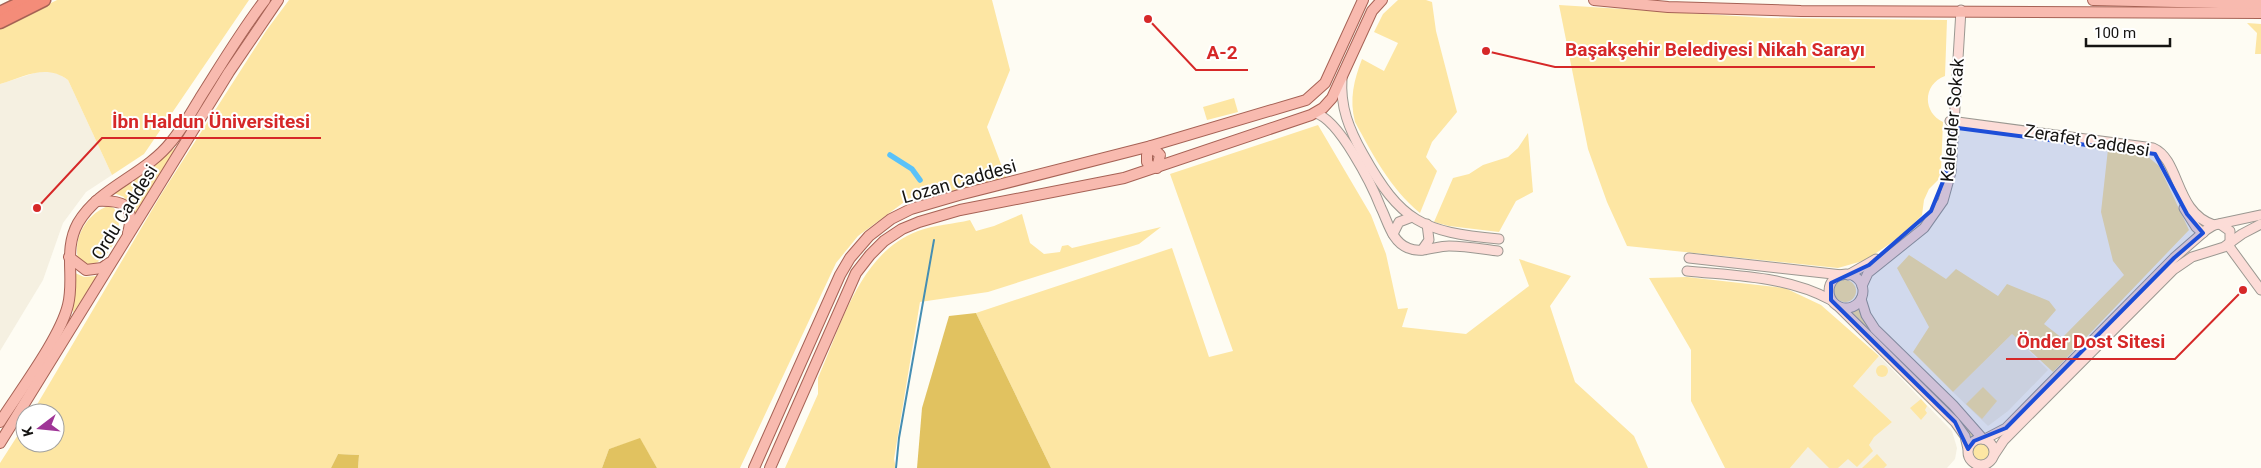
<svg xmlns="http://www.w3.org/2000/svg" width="2261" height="468" viewBox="0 0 2261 468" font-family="Roboto,sans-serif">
  <rect width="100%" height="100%" fill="#fefcf3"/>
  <!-- built -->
  <g fill="#f5f0e1">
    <path d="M44 70 59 74 68 80 112 175 86 192 63 223 43 280 0 351V84Z"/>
    <path d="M2012 334 2048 370 2008 411 1988 426 1953 392Z"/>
    <path d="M1879 356 1952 431 1957 448 1955 459 1947 468H1790L1808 447 1892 422 1853 386Z"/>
  </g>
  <!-- green -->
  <g fill="#fde6a3">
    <path d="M57 0H249L144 154 112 175 68 80C46 63 24 77 0 84V28Z"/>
    <path d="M289 0H992L1010 70 987 127 1007 180 907 200 858 236 836 263 740 468H657L640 439 609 449 602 468H358L359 455 338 454 331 468H0V463L25 424V443H55V413H32L162 193 266 31Z"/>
    <path d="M1398 0H1426L1432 2 1436 31 1457 112 1432 142 1426 157 1437 171 1420 213C1390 188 1373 155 1355 122 1349 99 1354 80 1362 59L1384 71 1398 43 1374 32 1383 14Z"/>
    <path d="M1559 5 1768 18 1947 20 1945 76C1923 84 1922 112 1943 122L1941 171 1938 180 1929 189 1924 200 1922 215 1904 234 1866 260 1838 268 1627 246 1607 202 1588 149Z"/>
    <path d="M2247 23 2261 24V54H2255L2257 33Z"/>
    <path d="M1234 98 1238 112 1207 120 1203 107Z"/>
    <path d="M1318 125 1371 215 1386 254 1398 309 1408 308 1402 327 1466 334 1529 286 1519 259 1571 276 1550 306 1575 382 1634 436 1648 468H1051L976 313 1172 248 1209 357 1233 351 1170 174Z"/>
    <path d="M1528 133 1533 192 1516 201 1499 232 1449 226 1434 222 1453 178 1469 174 1483 165 1508 157 1518 148Z"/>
    <path d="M176 147 133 218 124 197 114 193 146 173Z"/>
    <path d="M2108 149 2146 155 2159 166 2189 230 2053 372 2012 334 1953 392 1913 352 1929 327 1897 268 1909 255 1946 279 1956 269 1998 296 2007 284 2049 301 2056 310 2044 324 2062 338 2124 275 2113 261 2101 212Z"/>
    <path d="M108 206 114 208C128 228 109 260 88 267L78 259C73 237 87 214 108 206Z"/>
    <path d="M1022 214 1030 243 1044 254 1060 252 1062 246 1068 245 1072 248 1161 227 1139 244 988 292 920 302 894 459 896 468H785L818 394V378C841 327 859 253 918 231 934 225 954 224 970 220L976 231 994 226Z"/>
    <path d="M73 272 84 277 97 276 73 313Z"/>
    <path d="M1687 277 1785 288 1821 305 1879 356 1853 386 1892 422 1874 437 1869 445 1873 451 1857 467 1848 459 1838 468H1829L1808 447 1790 468H1725L1691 401V350L1649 278Z"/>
    <circle cx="1845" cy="291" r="11"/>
    <path d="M1858 307 1869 328 1953 410 1975 436 1969 440 1847 311Z"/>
    <circle cx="1882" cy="371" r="6"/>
    <path d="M1983 387 1997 401 1982 419 1966 404Z"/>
    <path d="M1921 399 1927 406 1925 410 1927 413 1921 420 1910 408Z"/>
    <circle cx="1981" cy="452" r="8"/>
    <path d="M1877 454 1887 465 1884 468H1862Z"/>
  </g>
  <!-- forest -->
  <g fill="#e1c260">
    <path d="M976 313 1051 468H917L922 408 949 316Z"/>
    <path d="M640 438 657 468H602L609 449Z"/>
    <path d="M338 454 359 455 358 468H331Z"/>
  </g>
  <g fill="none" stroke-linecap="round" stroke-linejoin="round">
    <!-- stream -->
    <path stroke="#458eb3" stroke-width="2" d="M896 468 899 438 934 240"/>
    <!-- canal -->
    <path stroke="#5ac2f8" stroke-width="5.5" d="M890 155 912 169 920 180"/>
    <defs>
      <g id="secondary">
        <path d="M1342 78C1340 107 1349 129 1363 154 1401 222 1422 232 1499 239"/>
        <path d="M1315 113C1339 119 1372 185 1381 208 1388 222 1392 242 1408 248 1421 254 1435 246 1449 246 1465 246 1482 249 1498 251"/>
        <path d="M1950 121 2153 148C2181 160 2174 212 2214 225"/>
        <path d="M2184 208 2196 227 2203 233"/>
        <path d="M2220 224 2230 231V244"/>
        <path d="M1393 234 1399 222 1412 217"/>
        <path d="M2228 245 2261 290"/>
        <path d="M1422 250 1429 240 1427 224"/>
        <path d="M1689 258 1842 275"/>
        <path d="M1687 271C1736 276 1787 276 1831 300"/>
        <circle cx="1846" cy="291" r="17"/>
        <path d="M1848 275 1876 259"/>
        <path d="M1862 286 1868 273 1924 228 1943 201 1951 172 1961 10"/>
        <path d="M1861 299 1866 315 1875 329 1953 405 1983 439"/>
        <path d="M1839 307 1955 422 1965 436 1968 449"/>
        <path d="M1985 439 2006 428 2174 258 2206 230 2214 225 2261 215"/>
        <circle cx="1981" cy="452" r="13"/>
        <path d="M1994 455 2004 440 2173 270 2192 257 2224 247 2242 234 2261 224"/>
      </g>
      <g id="primary">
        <path d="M1594 0 1668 7 1801 11 2261 13"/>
        <path d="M2093 0 2261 4"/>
        <path d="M1151 146 1160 155 1157 168 1150 166 1147 162V155Z"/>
        <path d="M96 201C121 200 136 203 128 233"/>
        <path d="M69 257 86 270 102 268 109 263"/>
        <path d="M0 422C19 392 60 338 68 305 75 277 63 250 78 223 99 187 145 175 171 142 182 129 191 113 200 98 221 65 241 31 265 0"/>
        <path d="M0 443 229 72 278 0"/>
        <path d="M754 468 840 275 850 258 869 236 891 219 911 209 959 195 1151 146 1306 100 1325 83 1363 0"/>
        <path d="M770 468 856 273 870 255 884 241 902 229 919 222 960 210 1124 178 1311 115 1323 108 1332 98 1372 11 1382 0"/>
      </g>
      <g id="highway">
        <path d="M0 13 25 1"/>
        <path d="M0 22 44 0"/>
      </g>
    </defs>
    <!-- secondary casing -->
    <use href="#secondary" stroke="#9b9891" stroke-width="11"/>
    <!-- primary casing -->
    <use href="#primary" stroke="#a66255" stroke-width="12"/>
    <!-- highway casing -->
    <use href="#highway" stroke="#a66255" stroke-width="15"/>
    <!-- secondary -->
    <use href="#secondary" stroke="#fcdcd7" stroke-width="9"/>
    <!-- primary -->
    <use href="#primary" stroke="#f8baaf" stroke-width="10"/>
    <!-- highway -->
    <use href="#highway" stroke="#f48c79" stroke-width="12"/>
  </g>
  <!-- marked area -->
  <path fill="#1d4ed8" fill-opacity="0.2" stroke="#1d4ed8" stroke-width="4" stroke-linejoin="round" d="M1950 127 2155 154 2187 214 2203 233 2174 258 2006 428 1974 441 1968 449 1955 422 1831 300V283L1869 265 1931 211 1946 174Z"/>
  <g text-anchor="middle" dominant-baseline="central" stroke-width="4" stroke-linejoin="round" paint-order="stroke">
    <!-- street labels -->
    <g font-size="18" fill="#151412" stroke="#fff">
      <text transform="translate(1952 120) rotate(-85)">Kalender Sokak</text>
      <text transform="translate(2087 140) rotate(9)">Zerafet Caddesi</text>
      <text transform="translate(959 181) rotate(-16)">Lozan Caddesi</text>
      <text transform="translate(124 212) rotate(-58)">Ordu Caddesi</text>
    </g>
  </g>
  <!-- callouts -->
  <path fill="none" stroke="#d62828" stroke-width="2" d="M1486 51L1555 67H1875M1148 19L1196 70H1248M37 208L102 138H321M2243 290L2175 359H2006"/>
  <g fill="#d62828" stroke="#fff" stroke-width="2">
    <circle cx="1486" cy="51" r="5"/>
    <circle cx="1148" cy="19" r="5"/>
    <circle cx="37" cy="208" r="5"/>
    <circle cx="2243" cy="290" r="5"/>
  </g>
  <g font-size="19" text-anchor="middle" font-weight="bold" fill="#d62828" stroke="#fff" stroke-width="4" stroke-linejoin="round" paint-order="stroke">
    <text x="1715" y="56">Başakşehir Belediyesi Nikah Sarayı</text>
    <text x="1222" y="59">A-2</text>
    <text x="211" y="128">İbn Haldun Üniversitesi</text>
    <text x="2091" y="348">Önder Dost Sitesi</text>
  </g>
  <!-- north arrow -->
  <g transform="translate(40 428) rotate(254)"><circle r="24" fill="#ffffff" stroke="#a1a1a0"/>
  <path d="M0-4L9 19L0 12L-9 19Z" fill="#9f3597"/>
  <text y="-8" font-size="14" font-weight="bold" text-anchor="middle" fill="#151412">K</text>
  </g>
  <!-- scale -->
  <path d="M2086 38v8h84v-8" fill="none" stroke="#151412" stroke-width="2.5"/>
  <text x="2094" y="38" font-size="15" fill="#151412" stroke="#ffffff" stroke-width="4" paint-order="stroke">100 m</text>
</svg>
